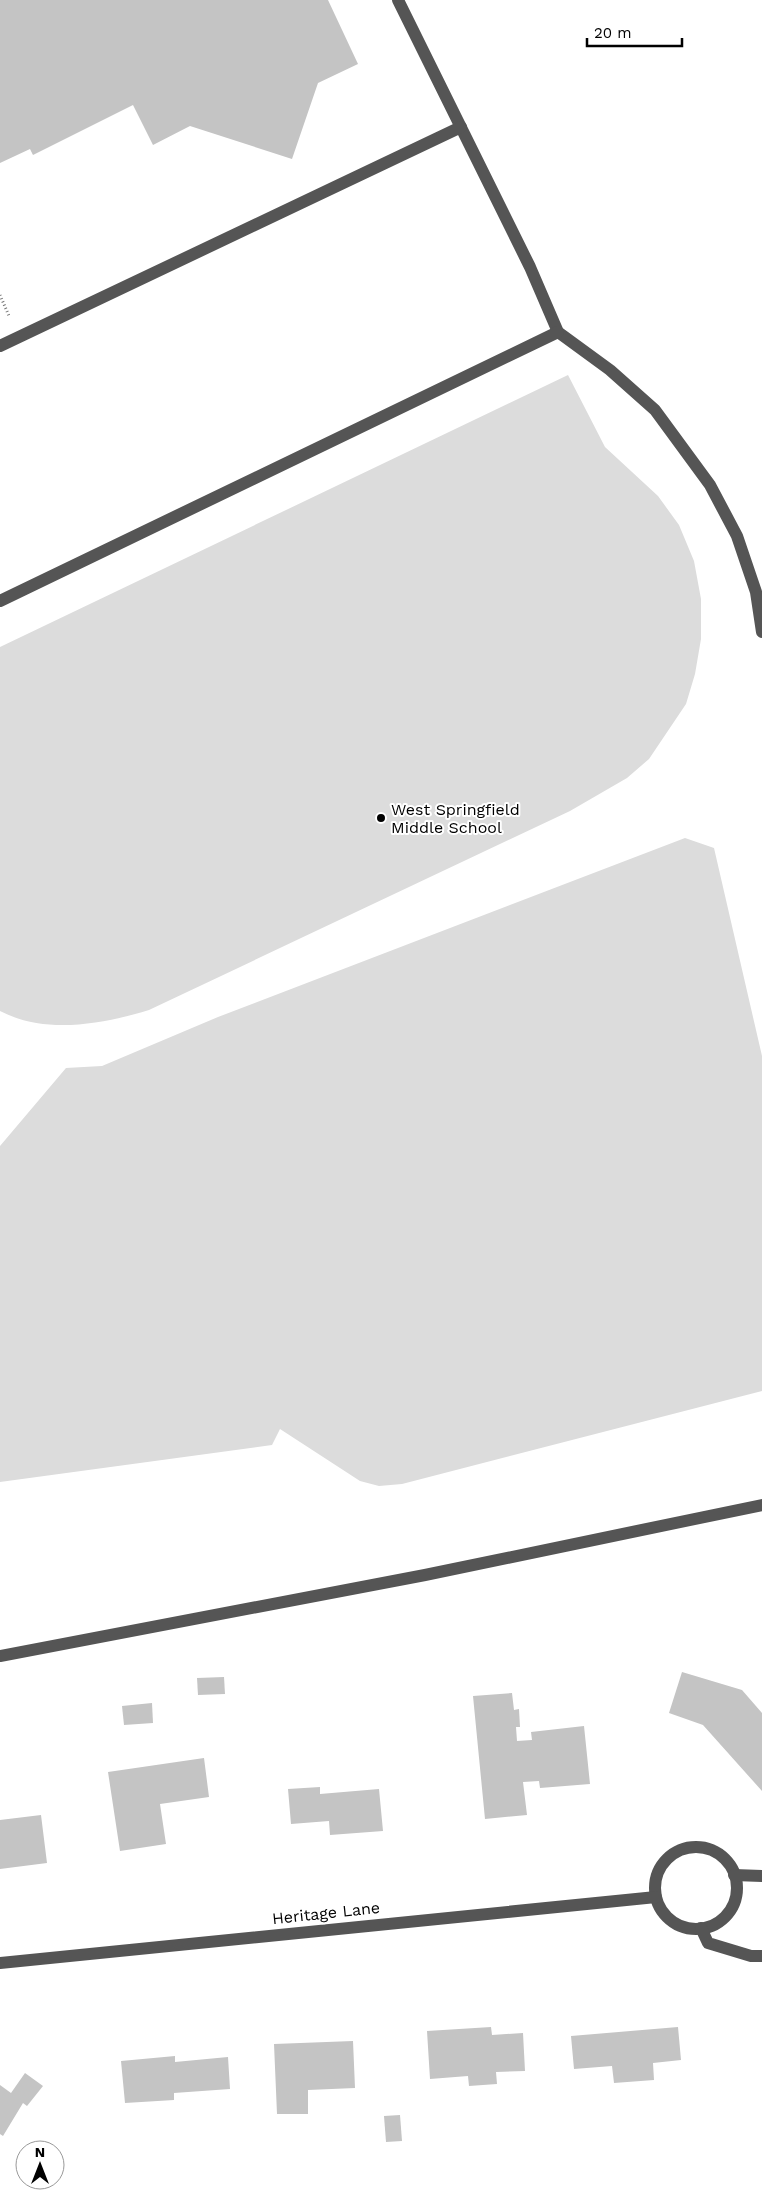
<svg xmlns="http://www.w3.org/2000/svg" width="762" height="2205" viewBox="0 0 762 2205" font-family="'Work Sans',sans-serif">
  <rect width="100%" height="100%" fill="#fff"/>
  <!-- green -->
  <g fill="#dcdcdc">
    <path d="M568 375 605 447 658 496 679 525 694 561 701 599V639L695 674 686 704 649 759 627 778 570 811 149 1010C102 1024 46 1035 0 1011V647Z"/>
    <path d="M685 838 714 848 762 1056V1391L402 1484 379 1486 360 1481 280 1429 272 1445 0 1482V1146L66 1068 102 1066 218 1017Z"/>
  </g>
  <!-- building -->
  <g fill="#c4c4c4">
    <path d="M0 0H328L358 64 318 83 292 159 190 126 153 145 133 105 33 155 30 149 0 163Z"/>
    <path d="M682 1672 742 1690 762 1713V1791L703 1725 669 1713Z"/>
    <path d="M224 1677 225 1694 198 1695 197 1678Z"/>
    <path d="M512 1693 514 1710 519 1709 520 1727H516L517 1741 532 1740 531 1732 584 1726 590 1784 540 1788 539 1781 523 1782 527 1815 485 1819 473 1696Z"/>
    <path d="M152 1703 153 1723 124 1725 122 1706Z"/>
    <path d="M204 1758 209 1797 160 1804 166 1844 120 1851 108 1772Z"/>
    <path d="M320 1787V1794L379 1789 383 1831 330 1835 329 1821 291 1824 288 1789Z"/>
    <path d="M41 1815 47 1863 0 1869V1820Z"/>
    <path d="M491 2027 492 2035 523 2033 525 2071 496 2072 497 2084 469 2086 468 2076 430 2079 427 2031Z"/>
    <path d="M678 2027 681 2060 653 2063 654 2080 614 2083 612 2066 574 2069 571 2036Z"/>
    <path d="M353 2041 355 2088 308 2090V2114H277L274 2044Z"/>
    <path d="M175 2056V2062L228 2057 230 2089 174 2093V2100L125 2103 121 2061Z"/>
    <path d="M25 2073 43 2086 27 2106 23 2103 3 2136 0 2134V2085L11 2093Z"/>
    <path d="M400 2115 402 2141 386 2142 384 2116Z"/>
  </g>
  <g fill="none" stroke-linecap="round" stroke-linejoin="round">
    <!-- path -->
    <path stroke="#777" stroke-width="3" stroke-dasharray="1 2.5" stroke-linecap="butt" d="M0 295 9 316"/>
    <!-- minor -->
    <g stroke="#555" stroke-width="12">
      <path d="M398 0 530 267 558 332 610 370 655 410 710 485 737 536 756 592 762 632"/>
      <path d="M0 346 461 127"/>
      <path d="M0 601 558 332"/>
      <path d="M0 1656 425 1575 762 1505"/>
      <circle cx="696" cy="1888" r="41"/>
      <path d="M734 1875 762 1876"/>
      <path d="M701 1928 708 1943 751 1956H762"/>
      <path d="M0 1963 656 1897"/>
    </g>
  </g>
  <!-- markers -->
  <circle fill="#000" stroke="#fff" stroke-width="2" cx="381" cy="818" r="5"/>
  <g text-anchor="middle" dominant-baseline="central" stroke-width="4" stroke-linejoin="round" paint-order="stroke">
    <!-- poi labels -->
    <g font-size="16" fill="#000" stroke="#fff" text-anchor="start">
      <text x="391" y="809">West Springfield<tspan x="391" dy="18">Middle School</tspan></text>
    </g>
    <!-- street labels -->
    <g font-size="16" fill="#000" stroke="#fff">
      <text transform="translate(326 1913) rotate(-6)">Heritage Lane</text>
    </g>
  </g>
  <!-- north arrow -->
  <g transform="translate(40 2165)"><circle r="24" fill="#ffffff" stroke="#999999"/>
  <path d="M0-4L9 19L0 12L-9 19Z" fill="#000000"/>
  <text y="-8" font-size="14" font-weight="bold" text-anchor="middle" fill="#000000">N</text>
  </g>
  <!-- scale -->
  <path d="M587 38v8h95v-8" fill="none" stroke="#000000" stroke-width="2.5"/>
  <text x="594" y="38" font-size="15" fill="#000000" stroke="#ffffff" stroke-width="4" paint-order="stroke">20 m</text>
</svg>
